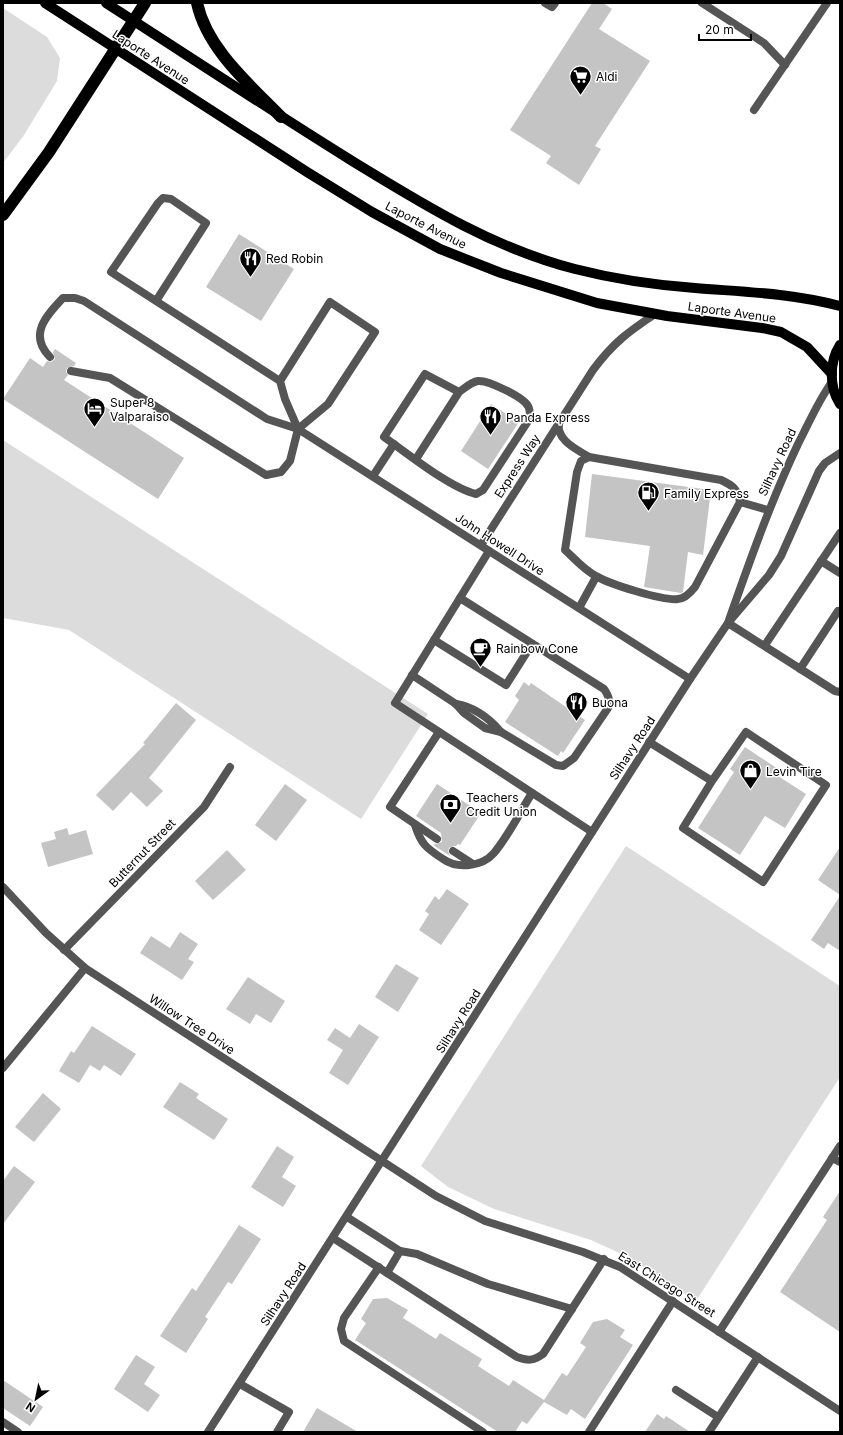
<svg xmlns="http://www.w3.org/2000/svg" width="843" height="1435" viewBox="0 0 843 1435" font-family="Inter,sans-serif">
  <rect width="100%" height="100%" fill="#fff"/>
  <!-- green -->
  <g fill="#dcdcdc">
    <path d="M3 8 47 37 60 58 57 81 24 135 3 163Z"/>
    <path d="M3 440 428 714 361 819 69 630 3 618Z"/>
    <path d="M626 846 840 986V1077L696 1301 628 1257 591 1240 494 1209 448 1187 421 1166Z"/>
  </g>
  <!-- building -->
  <g fill="#c4c4c4">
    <path d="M592 3H603L612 9 599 29 650 61 595 146 601 149 579 185 546 163 551 156 510 130Z"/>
    <path d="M239 234 294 269 261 321 206 287Z"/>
    <path d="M55 349 76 363 74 366 67 368 66 372 68 375 64 380 184 458 158 499 3 399 30 358 43 367 47 361 51 362 55 359 53 352Z"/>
    <path d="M491 404 519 422 488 469 461 451Z"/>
    <path d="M592 474 711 490 703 555 688 552 683 592 681 593 644 587 650 546 585 537Z"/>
    <path d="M524 682 529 686 531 683 585 720 563 753 561 751 558 756 505 722 519 700 515 696Z"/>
    <path d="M176 703 196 720 149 778 163 791 147 807 131 792 113 811 96 795 145 744 143 743Z"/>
    <path d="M745 747 781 771 778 776 806 794 785 828 765 816 740 855 698 828 734 772 730 769Z"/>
    <path d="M285 784 307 800 276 841 255 825Z"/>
    <path d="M437 784 481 813 460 845 458 844 456 846H453L449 848 448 851 450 856 433 845 442 842 441 833 416 816Z"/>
    <path d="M67 828 69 835 86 830 93 854 48 867 41 843 56 839 54 832Z"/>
    <path d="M840 847V895L818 880Z"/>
    <path d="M227 850 246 870 213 900 195 881Z"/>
    <path d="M447 889 469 904 441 945 419 930 429 914 425 911 435 896 439 900Z"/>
    <path d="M840 896V951L828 943 824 949 811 940Z"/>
    <path d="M180 932 198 944 188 959 194 962 182 980 140 953 151 936 170 948Z"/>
    <path d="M396 964 419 978 398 1012 375 997Z"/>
    <path d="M248 977 285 1001 271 1023 256 1014 250 1024 226 1009Z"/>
    <path d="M359 1024 379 1037 348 1085 329 1073 343 1050 327 1040 335 1028 350 1038Z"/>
    <path d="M92 1026 136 1054 121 1076 104 1065 100 1071 90 1065 79 1083 59 1071 71 1051 74 1053Z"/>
    <path d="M180 1082 199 1094 196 1098 228 1119 214 1140 163 1107Z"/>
    <path d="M43 1093 61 1109 34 1142 15 1127Z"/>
    <path d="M277 1146 294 1157 282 1177 296 1186 283 1207 251 1187Z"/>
    <path d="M14 1166 35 1182 3 1224V1181Z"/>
    <path d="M840 1191V1332L780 1292 827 1220 823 1217Z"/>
    <path d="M239 1225 261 1239 232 1284 228 1282 205 1317 208 1319 186 1353 160 1336 192 1288 196 1291Z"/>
    <path d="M387 1298 408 1310 403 1318 436 1339 440 1333 482 1359 478 1366 509 1386 513 1380 544 1400 562 1373 567 1376 586 1347 580 1343 593 1322 607 1319 625 1330 620 1337 633 1345 585 1419 571 1409 567 1415 544 1402 527 1424 522 1421 515 1432H498L355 1340 366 1323 361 1319 373 1299Z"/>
    <path d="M136 1355 155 1367 144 1384 160 1395 148 1412 114 1389Z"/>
    <path d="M3 1380 43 1407 30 1426 3 1408Z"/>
    <path d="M317 1408 358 1432H303Z"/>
    <path d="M657 1414 664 1419 666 1416 690 1432H645Z"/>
  </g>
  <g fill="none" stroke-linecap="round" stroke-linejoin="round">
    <!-- service -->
    <g stroke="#555" stroke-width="8">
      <path d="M545 3 552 7 555 3"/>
      <path d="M702 3 764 43 785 65"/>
      <path d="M754 110 827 3"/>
      <path d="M156 301 206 223 171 199 163 198 158 203 111 272 280 381 330 302 375 332 328 404 298 429 285 399 280 381"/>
      <path d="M50 357C28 335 46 316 63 298H75L84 301 267 419 298 429 290 461 281 472 266 475 110 378 71 371"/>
      <path d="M559 423C556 440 576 449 589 457"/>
      <path d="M589 457 721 480C732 485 738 489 740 502L695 587C691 592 685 599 678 599 663 601 609 584 596 576 584 570 575 559 565 550L577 472 581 461Z"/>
      <path d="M416 459 459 392 425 374 384 437C407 453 450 488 476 494L483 490 530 418C530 415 530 409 528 406 523 397 488 380 478 381 471 382 465 388 459 392"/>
      <path d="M373 476 394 444"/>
      <path d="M740 502 768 510"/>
      <path d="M489 551 395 703 592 832"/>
      <path d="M821 561 840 573"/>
      <path d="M579 608 596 577"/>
      <path d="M728 623 835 691 840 692"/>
      <path d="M434 640 506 685 532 644"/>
      <path d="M765 645 840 533"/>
      <path d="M800 669 838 611"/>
      <path d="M412 675 456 704 464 713 485 728 501 732 556 765 563 766 574 758 608 708C610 700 609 696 604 689L460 598"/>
      <path d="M456 704C475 707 489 718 501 732"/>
      <path d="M649 742 712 781 683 828 763 882 826 785 746 732 712 781"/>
      <path d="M415 825C421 844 426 848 443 859 457 869 482 867 494 853 509 835 520 812 532 793"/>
      <path d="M437 839 390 807 439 732"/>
      <path d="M453 851 473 864"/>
      <path d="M832 1158 840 1162"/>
      <path d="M347 1217 400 1251 417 1254 488 1284 572 1309"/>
      <path d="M333 1238 517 1357C528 1361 533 1361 543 1354L604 1259"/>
      <path d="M379 1267 344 1318 341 1329 344 1341 483 1432"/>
      <path d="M387 1273 400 1251"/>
      <path d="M719 1332 840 1146"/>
      <path d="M240 1384 289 1412 277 1432"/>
      <path d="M676 1390 718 1417"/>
      <path d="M3 1422 18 1432"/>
      <path d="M589 1432 673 1301"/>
      <path d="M709 1432 758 1357"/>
    </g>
    <!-- minor -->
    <g stroke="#555" stroke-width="8">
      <path d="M298 429 690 679"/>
      <path d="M481 545 593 370C613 343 628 332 655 314"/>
      <path d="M3 887 46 933 85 968 436 1196 485 1221 583 1252 620 1267 840 1411"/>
      <path d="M64 950 204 807 230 767"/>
      <path d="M3 1068 85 968"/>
    </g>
    <!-- tertiary -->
    <g stroke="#555" stroke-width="8">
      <path d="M729 620C750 560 771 501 798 444 809 423 818 401 832 382"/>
      <path d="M208 1432 690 679 728 623 769 575 781 556 819 471 825 463 840 453"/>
    </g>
    <!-- primary -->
    <g stroke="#000" stroke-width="10">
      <path d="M45 3 307 172 372 212 440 249 501 273 597 303 667 316 762 328 781 332 807 347 832 374"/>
      <path d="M106 3C187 55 267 108 349 159 421 203 492 248 575 269 614 279 654 285 695 288 744 292 792 293 840 306"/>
      <path d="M840 345C829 362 829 387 840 404"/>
    </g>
    <!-- motorway -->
    <g stroke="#000" stroke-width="12">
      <path d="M197 3C207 49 249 84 281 117"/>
      <path d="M3 215 49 152 145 3"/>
    </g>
  </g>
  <!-- icons -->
  <defs>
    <symbol id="supermarket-pin" viewBox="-11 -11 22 30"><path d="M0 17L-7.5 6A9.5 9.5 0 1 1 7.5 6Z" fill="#000" stroke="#fff"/><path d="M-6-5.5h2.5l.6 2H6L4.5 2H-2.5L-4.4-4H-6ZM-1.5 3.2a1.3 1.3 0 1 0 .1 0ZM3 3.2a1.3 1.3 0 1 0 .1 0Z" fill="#fff"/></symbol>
    <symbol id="restaurant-pin" viewBox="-11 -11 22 30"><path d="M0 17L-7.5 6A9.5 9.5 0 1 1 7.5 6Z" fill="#000" stroke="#fff"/><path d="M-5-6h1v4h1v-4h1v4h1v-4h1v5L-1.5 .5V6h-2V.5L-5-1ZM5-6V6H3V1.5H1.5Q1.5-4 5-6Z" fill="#fff"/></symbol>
    <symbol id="hotel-pin" viewBox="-11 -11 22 30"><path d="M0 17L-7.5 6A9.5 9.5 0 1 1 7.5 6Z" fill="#000" stroke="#fff"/><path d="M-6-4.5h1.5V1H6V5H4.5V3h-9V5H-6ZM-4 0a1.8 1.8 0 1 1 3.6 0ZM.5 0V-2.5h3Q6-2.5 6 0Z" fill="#fff"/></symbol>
    <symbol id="fuel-pin" viewBox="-11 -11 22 30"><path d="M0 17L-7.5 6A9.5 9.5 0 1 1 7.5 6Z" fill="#000" stroke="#fff"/><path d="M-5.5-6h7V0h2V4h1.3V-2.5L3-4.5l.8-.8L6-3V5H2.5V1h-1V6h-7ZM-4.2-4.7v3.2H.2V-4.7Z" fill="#fff"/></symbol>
    <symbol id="cafe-pin" viewBox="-11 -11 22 30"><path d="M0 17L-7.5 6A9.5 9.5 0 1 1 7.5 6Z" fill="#000" stroke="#fff"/><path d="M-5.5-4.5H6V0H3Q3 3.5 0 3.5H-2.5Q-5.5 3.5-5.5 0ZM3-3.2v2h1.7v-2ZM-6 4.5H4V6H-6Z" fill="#fff"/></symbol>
    <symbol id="shop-pin" viewBox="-11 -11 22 30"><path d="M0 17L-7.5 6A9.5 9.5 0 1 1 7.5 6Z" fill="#000" stroke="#fff"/><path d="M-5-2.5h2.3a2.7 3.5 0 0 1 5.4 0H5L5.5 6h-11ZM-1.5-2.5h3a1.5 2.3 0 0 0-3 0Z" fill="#fff"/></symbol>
    <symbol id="bank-pin" viewBox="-11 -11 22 30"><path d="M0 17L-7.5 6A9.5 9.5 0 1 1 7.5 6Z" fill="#000" stroke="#fff"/><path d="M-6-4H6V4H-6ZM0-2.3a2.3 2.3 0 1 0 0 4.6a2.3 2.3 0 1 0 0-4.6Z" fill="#fff"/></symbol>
  </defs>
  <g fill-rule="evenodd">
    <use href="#supermarket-pin" x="568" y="64" width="25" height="34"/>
    <use href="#restaurant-pin" x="238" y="246" width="25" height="34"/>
    <use href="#hotel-pin" x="82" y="396" width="25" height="34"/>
    <use href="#restaurant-pin" x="478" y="404" width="25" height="34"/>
    <use href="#fuel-pin" x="636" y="480" width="25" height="34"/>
    <use href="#cafe-pin" x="468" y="636" width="25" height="34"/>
    <use href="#restaurant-pin" x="564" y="690" width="25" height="34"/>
    <use href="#shop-pin" x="738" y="758" width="25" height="34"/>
    <use href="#bank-pin" x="438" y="792" width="25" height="34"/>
  </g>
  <g text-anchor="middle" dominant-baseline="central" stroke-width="3" stroke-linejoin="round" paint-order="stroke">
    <!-- street labels -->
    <g font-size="12" fill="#000" stroke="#fff">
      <text transform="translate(151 57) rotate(33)">Laporte Avenue</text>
      <text transform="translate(426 225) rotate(27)">Laporte Avenue</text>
      <text transform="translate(732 312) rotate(8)">Laporte Avenue</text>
      <text transform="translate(777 462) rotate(-65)">Silhavy Road</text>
      <text transform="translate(517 466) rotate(-57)">Express Way</text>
      <text transform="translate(500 544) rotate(33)">John Howell Drive</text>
      <text transform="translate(632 748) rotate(-57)">Silhavy Road</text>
      <text transform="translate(142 853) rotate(-46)">Butternut Street</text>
      <text transform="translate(458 1021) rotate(-58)">Silhavy Road</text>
      <text transform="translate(192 1024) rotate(33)">Willow Tree Drive</text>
      <text transform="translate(667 1284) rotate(32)">East Chicago Street</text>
      <text transform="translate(283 1294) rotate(-57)">Silhavy Road</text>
    </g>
    <!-- poi labels -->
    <g font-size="12" fill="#000" stroke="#fff" text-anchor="start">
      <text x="596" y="76">Aldi</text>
      <text x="266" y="258">Red Robin</text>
      <text x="110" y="402">Super 8<tspan x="110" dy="14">Valparaiso</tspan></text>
      <text x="506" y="417">Panda Express</text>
      <text x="664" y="493">Family Express</text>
      <text x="496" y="648">Rainbow Cone</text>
      <text x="592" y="702">Buona</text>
      <text x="766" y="771">Levin Tire</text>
      <text x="466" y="797">Teachers<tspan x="466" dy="14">Credit Union</tspan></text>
    </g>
  </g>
  <!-- border -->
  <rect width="843" height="1435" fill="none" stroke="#000000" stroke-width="8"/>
  <!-- north arrow -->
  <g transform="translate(36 1399) rotate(213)" stroke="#ffffff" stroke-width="3" paint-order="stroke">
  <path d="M0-3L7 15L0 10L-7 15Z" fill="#000000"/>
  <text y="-6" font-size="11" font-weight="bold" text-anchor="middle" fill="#000000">N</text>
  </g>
  <!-- scale -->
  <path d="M699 34v6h52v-6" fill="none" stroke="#000000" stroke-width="2"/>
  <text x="705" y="34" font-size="12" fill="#000000" stroke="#ffffff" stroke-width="3" paint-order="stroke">20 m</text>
</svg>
